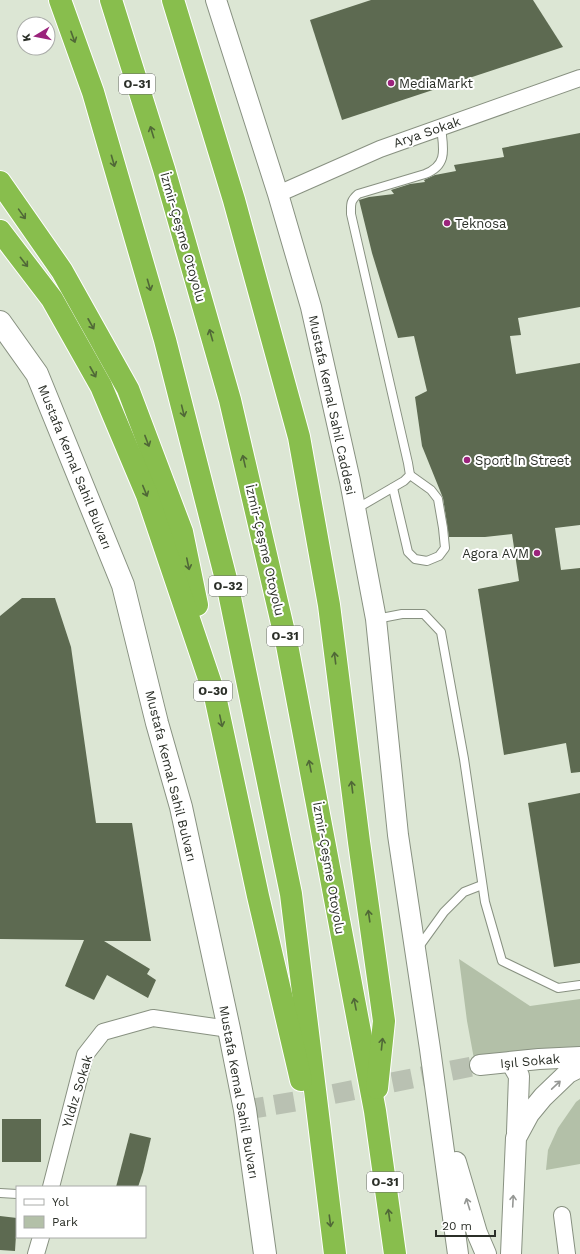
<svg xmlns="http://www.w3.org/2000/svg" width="580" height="1254" viewBox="0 0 580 1254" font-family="'Work Sans',sans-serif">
  <rect width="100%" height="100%" fill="#dce6d4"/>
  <!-- green -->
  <g fill="#b3c0a8">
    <path d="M459 959 530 1006 580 999V1048L474 1059 467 1021Z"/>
    <path d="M580 1099V1164L546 1170 548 1150 558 1128 576 1102Z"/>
  </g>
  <!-- building -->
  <g fill="#5d6a51">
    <path d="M371 0H533L563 47 342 120 310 20Z"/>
    <path d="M580 133V307L518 318 521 335 510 336 516 374 580 363V525L555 528 561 570 580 568V772L571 773 566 743 504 755 478 589 519 581 512 534 485 537H449L443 498 422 446 415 397 427 391 414 336 398 338 372 253 359 200 369 197 394 194 391 190 410 184 425 182 424 180 435 175 456 171 454 165 504 157 502 148Z"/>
    <path d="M22 598H55L71 647 96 823H132L151 941H104L150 969 147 974 156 980 148 998 107 975 94 1000 65 986 84 940 0 939V616Z"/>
    <path d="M580 793V963L554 967 528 803Z"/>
    <rect x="2" y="1119" width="39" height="43"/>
    <path d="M130 1133 151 1138 143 1172 138 1187H116Z"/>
    <path d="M0 1216 17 1218 15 1251 0 1250Z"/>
  </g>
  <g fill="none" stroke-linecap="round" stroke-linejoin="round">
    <!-- tertiary-tunnel -->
    <path stroke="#b9c1b2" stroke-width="20" stroke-dasharray="20 10" stroke-linecap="butt" d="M245 1110 298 1101 480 1065"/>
    <defs>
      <g id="service">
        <path d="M393 488 408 552 415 559 427 561 439 556 445 548 443 528 438 499 431 490 410 475"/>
        <path d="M356 509 404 481 410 475 408 463 351 214C351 204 350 201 358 194L425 174C449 165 443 147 441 127"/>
        <path d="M376 619 402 614H424L441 632 464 759 485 902 502 961 558 988 580 985"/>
        <path d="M418 948 444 912 464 892 482 885"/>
        <path d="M0 1193 17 1194"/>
      </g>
      <g id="minor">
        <path d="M278 194 380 149 580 78"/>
        <path d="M51 1187 85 1055 103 1032 153 1018 229 1029"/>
        <path d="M562 1215 567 1254"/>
        <path d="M36 1254 41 1237"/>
      </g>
      <g id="tertiary">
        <path d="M216 0 278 194 311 307 350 481 376 619 398 835 430 1049 458 1254"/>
        <path d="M511 1062 519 1076 517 1132"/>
        <path d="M480 1065 539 1059 580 1057"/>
        <path d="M456 1162 477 1233 486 1254"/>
        <path d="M511 1254 516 1138 529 1114 543 1097 568 1073 580 1067"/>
      </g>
      <path id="secondary" d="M0 322 37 374 123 585 157 723 181 807 229 1029 245 1110 265 1254"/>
      <g id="motorway">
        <path d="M60 0 93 92 165 340 227 583 291 894 335 1254"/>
        <path d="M111 0 164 169 230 400 287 645 375 1111 395 1254"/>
        <path d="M173 0 234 200 299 437 329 605 359 842 384 1021 377 1088"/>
        <path d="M0 182 62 271 128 389 182 532 197 605"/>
        <path d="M0 231 52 299 101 386 147 495 215 696 258 896 301 1080"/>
      </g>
    </defs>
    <!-- service casing -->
    <use href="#service" stroke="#889181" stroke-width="10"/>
    <!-- minor casing -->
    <use href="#minor" stroke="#889181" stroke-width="18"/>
    <!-- tertiary casing -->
    <use href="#tertiary" stroke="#889181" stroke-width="22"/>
    <!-- secondary casing -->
    <use href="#secondary" stroke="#889181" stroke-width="24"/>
    <!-- motorway casing -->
    <use href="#motorway" stroke="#fff" stroke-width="24"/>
    <!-- service -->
    <use href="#service" stroke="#fff" stroke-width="8"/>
    <!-- minor -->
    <use href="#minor" stroke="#fff" stroke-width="16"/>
    <!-- tertiary -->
    <use href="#tertiary" stroke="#fff" stroke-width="20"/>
    <!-- secondary -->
    <use href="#secondary" stroke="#fff" stroke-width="22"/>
    <!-- motorway -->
    <use href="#motorway" stroke="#88be4d" stroke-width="22"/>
  </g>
  <!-- one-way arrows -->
  <defs><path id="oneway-shaft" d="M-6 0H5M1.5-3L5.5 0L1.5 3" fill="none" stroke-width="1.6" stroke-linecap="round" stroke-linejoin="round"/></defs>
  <g stroke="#506837">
    <use href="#oneway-shaft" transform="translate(73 37) rotate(70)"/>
    <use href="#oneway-shaft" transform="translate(152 132) rotate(-107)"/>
    <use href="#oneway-shaft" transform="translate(113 161) rotate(74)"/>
    <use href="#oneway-shaft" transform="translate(22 214) rotate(55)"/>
    <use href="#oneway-shaft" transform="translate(24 262) rotate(52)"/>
    <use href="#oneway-shaft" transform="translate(149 285) rotate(74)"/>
    <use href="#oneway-shaft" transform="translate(91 324) rotate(61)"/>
    <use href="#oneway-shaft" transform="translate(211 335) rotate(-106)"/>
    <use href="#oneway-shaft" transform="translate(93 372) rotate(61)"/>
    <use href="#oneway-shaft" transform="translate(183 411) rotate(76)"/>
    <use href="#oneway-shaft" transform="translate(147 441) rotate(69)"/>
    <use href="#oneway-shaft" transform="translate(244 461) rotate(-103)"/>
    <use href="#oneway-shaft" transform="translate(145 491) rotate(68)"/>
    <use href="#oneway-shaft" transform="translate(188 564) rotate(78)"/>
    <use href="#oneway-shaft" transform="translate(335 658) rotate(-97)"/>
    <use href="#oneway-shaft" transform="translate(221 721) rotate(78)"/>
    <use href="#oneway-shaft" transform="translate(310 766) rotate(-101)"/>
    <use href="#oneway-shaft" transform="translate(352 787) rotate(-97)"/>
    <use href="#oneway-shaft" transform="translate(369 916) rotate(-98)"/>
    <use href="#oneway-shaft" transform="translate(355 1004) rotate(-101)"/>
    <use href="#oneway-shaft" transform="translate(382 1044) rotate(-84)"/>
    <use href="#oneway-shaft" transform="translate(389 1215) rotate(-98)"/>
    <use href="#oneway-shaft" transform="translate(330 1221) rotate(83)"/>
  </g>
  <g stroke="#959794">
    <use href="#oneway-shaft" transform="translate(556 1085) rotate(-43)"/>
    <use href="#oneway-shaft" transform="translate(513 1201) rotate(-87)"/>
    <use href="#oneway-shaft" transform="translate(468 1204) rotate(-107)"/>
  </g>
  <!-- markers -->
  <g fill="#9b237c" stroke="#fff" stroke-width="1.5">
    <circle cx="391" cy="83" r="4"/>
    <circle cx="447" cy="223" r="4"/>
    <circle cx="467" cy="460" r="4"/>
    <circle cx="537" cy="553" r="4"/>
  </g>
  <g text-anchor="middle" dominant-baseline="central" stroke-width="4" stroke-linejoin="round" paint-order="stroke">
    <!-- shield labels -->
    <g fill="#fff" stroke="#6b6d68" stroke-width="1">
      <rect x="119" y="74" width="36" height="20" rx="3"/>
      <rect x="209" y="576" width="38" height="20" rx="3"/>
      <rect x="267" y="626" width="36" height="20" rx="3"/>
      <rect x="194" y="681" width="38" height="20" rx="3"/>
      <rect x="367" y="1172" width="36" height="20" rx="3"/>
    </g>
    <g font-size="12" font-weight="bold" fill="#2b2f28">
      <text x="137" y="84">O-31</text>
      <text x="228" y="586">O-32</text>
      <text x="285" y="636">O-31</text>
      <text x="213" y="691">O-30</text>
      <text x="385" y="1182">O-31</text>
    </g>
    <!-- poi labels -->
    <g font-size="13" fill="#2b2f28" stroke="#fff" text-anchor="start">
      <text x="399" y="83">MediaMarkt</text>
      <text x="455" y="223">Teknosa</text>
      <text x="475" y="460">Sport In Street</text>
      <text x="529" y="553" text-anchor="end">Agora AVM</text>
    </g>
    <!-- street labels -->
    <g font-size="13" fill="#2b2f28" stroke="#fff">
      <text transform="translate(427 132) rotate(-19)">Arya Sokak</text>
      <text transform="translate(183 237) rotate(74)">İzmir-Çeşme Otoyolu</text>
      <text transform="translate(332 405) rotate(78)">Mustafa Kemal Sahil Caddesi</text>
      <text transform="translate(75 467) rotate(68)">Mustafa Kemal Sahil Bulvarı</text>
      <text transform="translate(265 550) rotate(77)">İzmir-Çeşme Otoyolu</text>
      <text transform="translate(171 776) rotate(76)">Mustafa Kemal Sahil Bulvarı</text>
      <text transform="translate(329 868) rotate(80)">İzmir-Çeşme Otoyolu</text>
      <text transform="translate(530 1061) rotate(-5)">Işıl Sokak</text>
      <text transform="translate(77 1091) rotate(-73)">Yıldız Sokak</text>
      <text transform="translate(239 1092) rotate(80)">Mustafa Kemal Sahil Bulvarı</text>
    </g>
  </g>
  <!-- legend -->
  <rect x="16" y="1186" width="130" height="52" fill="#ffffff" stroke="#aaaca9"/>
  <rect x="24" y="1199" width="20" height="6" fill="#ffffff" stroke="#aaaca9"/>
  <text x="52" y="1206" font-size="12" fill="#2b2f28">Yol</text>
  <rect x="24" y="1216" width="20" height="12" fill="#b3c0a8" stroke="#aaaca9"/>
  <text x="52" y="1226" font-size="12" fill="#2b2f28">Park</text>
  <!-- north arrow -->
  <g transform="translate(36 36) rotate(260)"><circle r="19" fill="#ffffff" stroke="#aaaca9"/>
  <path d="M0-3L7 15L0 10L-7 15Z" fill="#9b237c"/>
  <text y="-6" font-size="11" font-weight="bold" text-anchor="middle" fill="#2b2f28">K</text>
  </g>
  <!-- scale -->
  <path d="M436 1230v6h59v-6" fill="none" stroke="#2b2f28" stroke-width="2"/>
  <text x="442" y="1230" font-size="12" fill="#2b2f28" stroke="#ffffff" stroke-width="3" paint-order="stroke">20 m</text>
</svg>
